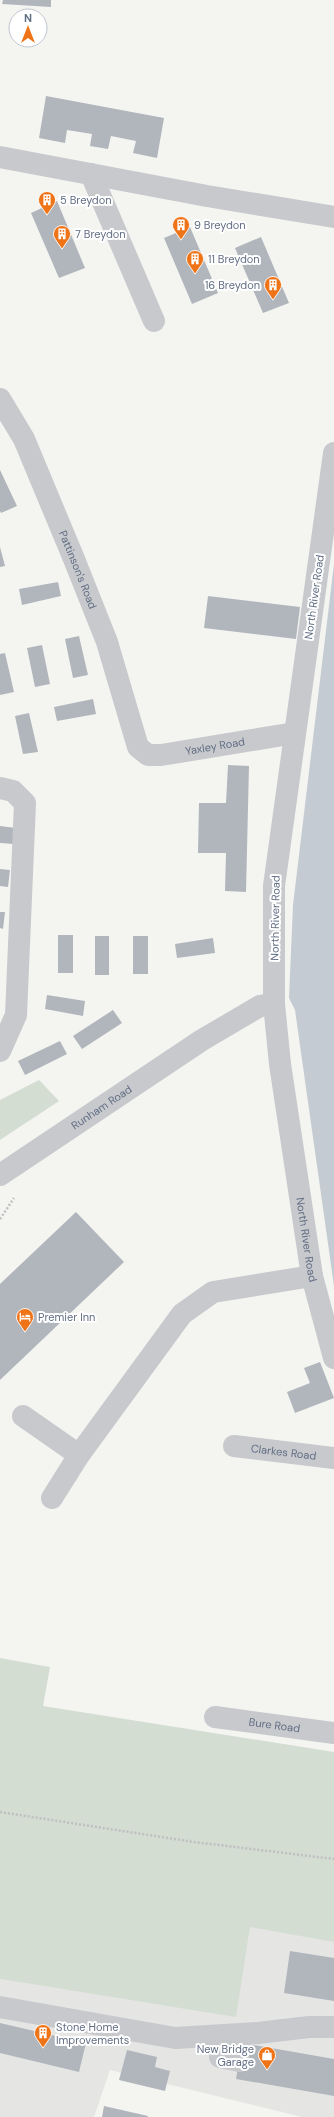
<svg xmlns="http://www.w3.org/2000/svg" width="334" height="2117" viewBox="0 0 334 2117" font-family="'DM Sans',sans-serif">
  <rect width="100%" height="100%" fill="#f4f5f1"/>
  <!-- built -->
  <path fill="#e5e6e4" d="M250 1926 334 1941V2117H302L110 2070 94 2117H0V1979L235 2016Z"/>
  <!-- green -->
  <g fill="#d4ddd2">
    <path d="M39 1080 59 1101 0 1140V1100Z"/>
    <path d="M0 1658 50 1667 43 1706 334 1752V1942L250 1927 236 2017 0 1979Z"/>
  </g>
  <!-- water -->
  <path fill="#c4cbd2" d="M334 564V1286L295 1010 289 998 293 905Z"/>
  <!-- building -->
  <g fill="#b1b6bd">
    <path d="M3 0H51V7L2 4Z"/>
    <path d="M46 96 164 118 157 158 133 153 136 141 111 136 108 149 90 146 92 134 67 130 65 143 39 138Z"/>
    <path d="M57 201 85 268 59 278 31 213Z"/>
    <path d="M190 227 218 293 192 304 164 238Z"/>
    <path d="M261 237 289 303 263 313 235 248Z"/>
    <path d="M0 470 17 506 1 513 0 511Z"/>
    <path d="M0 547 5 566 0 567Z"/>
    <path d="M58 582 61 596 22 605 19 589Z"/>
    <path d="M208 596 300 607 296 639 204 628Z"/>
    <path d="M79 636 88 675 73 678 65 639Z"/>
    <path d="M42 645 50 684 35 687 27 648Z"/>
    <path d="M5 653 14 692 0 695V654Z"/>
    <path d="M93 699 96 714 57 721 54 707Z"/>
    <path d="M29 713 38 752 23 754 15 716Z"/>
    <path d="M228 765 249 766 246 892 225 891 226 853H198L199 803H226Z"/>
    <path d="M0 826 16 828 14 844 0 843Z"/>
    <path d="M0 869 10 870 8 887 0 886Z"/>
    <path d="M0 912H5L3 929 0 928Z"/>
    <rect x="58" y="935" width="15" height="38"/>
    <rect x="95" y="936" width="14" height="39"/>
    <rect x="133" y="936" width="15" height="38"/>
    <path d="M213 938 215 953 177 958 175 944Z"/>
    <path d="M47 995 85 1001 83 1016 45 1009Z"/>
    <path d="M113 1010 122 1023 82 1049 73 1036Z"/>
    <path d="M60 1041 67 1054 25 1075 18 1061Z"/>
    <path d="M76 1212 124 1262 0 1380V1284Z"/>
    <path d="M320 1362 334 1398 295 1413 287 1392 310 1383 304 1368Z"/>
    <path d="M290 1951 334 1958V2001L284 1993Z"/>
    <path d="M0 2023 86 2043 79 2072 0 2053Z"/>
    <path d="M242 2043 334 2059V2096L236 2079Z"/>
    <path d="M127 2050 157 2057 155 2067 170 2071 165 2091 119 2080Z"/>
    <path d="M104 2106 148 2116V2117H102Z"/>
  </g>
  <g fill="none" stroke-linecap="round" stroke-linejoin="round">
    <!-- path -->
    <g stroke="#bebfc2" stroke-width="2.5" stroke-dasharray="2 2" stroke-linecap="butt">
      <path d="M0 1219 14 1198"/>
      <path d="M0 1812 194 1842 334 1859"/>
    </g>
    <!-- minor -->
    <g stroke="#c7c9cd" stroke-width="22">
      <path d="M0 157 207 196 334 217"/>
      <path d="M91 174 154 321"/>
      <path id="s1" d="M0 399 24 439 74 559 107 642 138 747 148 755H161L295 733"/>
      <path id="s2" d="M334 453 274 886V1004L280 1064 312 1276 334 1358"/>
      <path d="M0 788 13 791 25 803 16 1015 0 1051"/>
      <path id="s3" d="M0 1175 202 1040 260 1006 274 1004"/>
      <path d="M23 1416 79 1455 182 1314 213 1292 312 1276"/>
      <path id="s4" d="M234 1446 334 1458"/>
      <path d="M52 1498 79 1455"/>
      <path id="s5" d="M215 1717 334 1733"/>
      <path d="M0 2007 175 2038 258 2033 309 2027H334"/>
      <path d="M220 2057 239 2061"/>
    </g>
  </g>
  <!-- icons -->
  <defs>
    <symbol id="building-pin" viewBox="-11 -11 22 30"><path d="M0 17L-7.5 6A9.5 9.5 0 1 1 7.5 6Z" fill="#ef7317" stroke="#fff"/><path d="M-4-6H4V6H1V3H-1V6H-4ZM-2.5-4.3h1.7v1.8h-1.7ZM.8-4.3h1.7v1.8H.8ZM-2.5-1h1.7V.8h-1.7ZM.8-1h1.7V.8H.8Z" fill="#fff"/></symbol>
    <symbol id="hotel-pin" viewBox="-11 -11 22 30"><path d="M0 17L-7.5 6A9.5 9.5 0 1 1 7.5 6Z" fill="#ef7317" stroke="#fff"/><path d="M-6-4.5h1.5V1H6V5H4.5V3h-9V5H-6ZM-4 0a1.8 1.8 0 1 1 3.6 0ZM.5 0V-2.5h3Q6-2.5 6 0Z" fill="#fff"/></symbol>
    <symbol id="shop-pin" viewBox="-11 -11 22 30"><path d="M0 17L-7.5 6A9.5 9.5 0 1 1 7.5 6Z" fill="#ef7317" stroke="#fff"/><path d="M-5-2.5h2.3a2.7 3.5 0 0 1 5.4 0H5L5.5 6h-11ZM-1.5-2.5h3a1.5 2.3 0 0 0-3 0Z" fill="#fff"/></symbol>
  </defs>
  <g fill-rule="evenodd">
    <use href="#building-pin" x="37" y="190" width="20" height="27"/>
    <use href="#building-pin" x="171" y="215" width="20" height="27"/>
    <use href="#building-pin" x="52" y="224" width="20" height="27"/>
    <use href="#building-pin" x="185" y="249" width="20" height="27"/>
    <use href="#building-pin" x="263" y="275" width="20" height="27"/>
    <use href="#hotel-pin" x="15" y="1307" width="20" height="27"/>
    <use href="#building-pin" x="33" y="2023" width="20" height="27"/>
    <use href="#shop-pin" x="257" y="2045" width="20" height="27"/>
  </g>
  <g text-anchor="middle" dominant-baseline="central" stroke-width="4" stroke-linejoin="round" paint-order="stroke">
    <!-- poi labels -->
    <g font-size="11" fill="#626e84" stroke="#fff" text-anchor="start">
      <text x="60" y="200">5 Breydon</text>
      <text x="194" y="225">9 Breydon</text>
      <text x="75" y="234">7 Breydon</text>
      <text x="208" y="259">11 Breydon</text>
      <text x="260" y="285" text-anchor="end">16 Breydon</text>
      <text x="38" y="1317">Premier Inn</text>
      <text x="56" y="2027">Stone Home<tspan x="56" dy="13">Improvements</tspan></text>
      <text x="254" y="2049" text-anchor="end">New Bridge<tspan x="254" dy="13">Garage</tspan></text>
    </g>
    <!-- street labels -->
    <g font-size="11" fill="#626e84" stroke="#fff">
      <text stroke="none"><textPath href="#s1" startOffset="188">Pattinson's Road</textPath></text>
      <text transform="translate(314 597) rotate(-82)">North River Road</text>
      <text stroke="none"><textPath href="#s1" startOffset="456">Yaxley Road</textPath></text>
      <text transform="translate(275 918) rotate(-89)">North River Road</text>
      <text stroke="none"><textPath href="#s3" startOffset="122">Runham Road</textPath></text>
      <text stroke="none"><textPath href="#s2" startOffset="793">North River Road</textPath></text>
      <text stroke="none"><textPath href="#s4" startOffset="50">Clarkes Road</textPath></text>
      <text stroke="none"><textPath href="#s5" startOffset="60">Bure Road</textPath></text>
    </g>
  </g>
  <!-- north arrow -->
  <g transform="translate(28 28)"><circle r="19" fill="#ffffff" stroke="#c0c5ce"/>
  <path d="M0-3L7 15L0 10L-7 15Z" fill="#ef7317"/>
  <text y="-6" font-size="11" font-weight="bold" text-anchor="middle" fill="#626e84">N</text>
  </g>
</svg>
